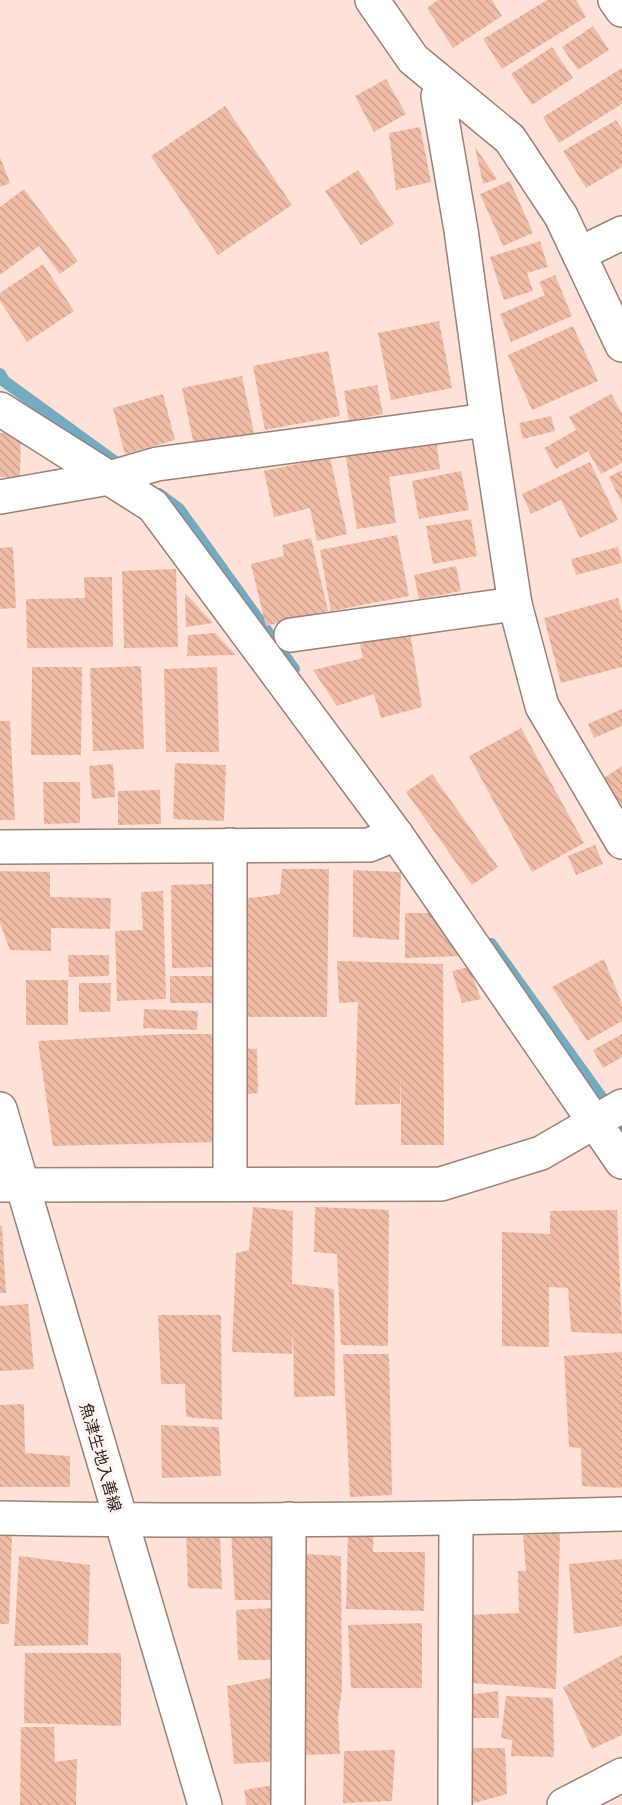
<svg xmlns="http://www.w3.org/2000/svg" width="622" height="1805" viewBox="0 0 622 1805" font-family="Georgia,'Noto Sans JP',serif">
  <defs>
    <pattern id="building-back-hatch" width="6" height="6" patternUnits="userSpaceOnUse" patternTransform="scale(1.5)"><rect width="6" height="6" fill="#f1bca5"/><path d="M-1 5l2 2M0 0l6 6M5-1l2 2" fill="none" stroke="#cfa18d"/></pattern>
  </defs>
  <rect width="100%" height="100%" fill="#fee2d7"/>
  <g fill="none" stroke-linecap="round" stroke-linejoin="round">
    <!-- stream -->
    <g stroke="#71acc3" stroke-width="12">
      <path d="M0 374 4 381 125 469"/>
      <path d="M159 494 179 509 294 669"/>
      <path d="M491 944 622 1126"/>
    </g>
  </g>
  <!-- building -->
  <g fill="url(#building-back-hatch)">
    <path d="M438 0H492L502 16 453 48 427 8Z"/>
    <path d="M547 0H576L586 17 502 69 483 39Z"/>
    <path d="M593 26 609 50 578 70 562 47Z"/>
    <path d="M552 47 573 78 532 105 511 74Z"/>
    <path d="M622 68V104L559 143 543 117Z"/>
    <path d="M386 79 406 114 374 132 355 96Z"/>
    <path d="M225 106 292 205 218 255 151 156Z"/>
    <path d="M616 120 622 129V167L586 188 563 151Z"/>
    <path d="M420 127 431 182 396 190 389 133Z"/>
    <path d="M475 147 497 179 483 184Z"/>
    <path d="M0 157 10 183 0 187Z"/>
    <path d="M358 170 394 224 361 245 325 191Z"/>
    <path d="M510 181 533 233 503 246 480 194Z"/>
    <path d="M24 189 78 261 60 274 39 246 0 275V207Z"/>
    <path d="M540 241 548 267 527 273 533 291 504 300 490 257Z"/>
    <path d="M43 264 74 311 27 342 0 301V293Z"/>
    <path d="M555 275 572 316 511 342 500 314 545 295 539 282Z"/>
    <path d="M439 321 452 388 391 400 378 333Z"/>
    <path d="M573 326 598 381 532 410 508 355Z"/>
    <path d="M328 351 340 416 265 430 253 366Z"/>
    <path d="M242 376 254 433 194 445 182 388Z"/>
    <path d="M377 385 383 414 349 421 344 391Z"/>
    <path d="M163 394 175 440 125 454 113 408Z"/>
    <path d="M611 394 622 413V463L601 474 588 451 556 469 544 448 576 430 569 417Z"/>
    <path d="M551 416 555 431 523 439 519 423Z"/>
    <path d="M0 433H21L20 477H0Z"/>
    <path d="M436 437 440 469 389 477 396 523 357 529 345 451Z"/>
    <path d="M330 457 347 534 317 541 310 508 274 517 264 471Z"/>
    <path d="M590 462 618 520 580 538 561 500 531 514 522 494Z"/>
    <path d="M622 470V503L609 477Z"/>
    <path d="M461 471 469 510 419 519 412 481Z"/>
    <path d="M471 519 477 556 433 564 426 526Z"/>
    <path d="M397 535 409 596 331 611 320 550Z"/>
    <path d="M311 538 328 611 266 626 251 564 284 556 282 545Z"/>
    <path d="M13 547 16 608 0 609V548Z"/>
    <path d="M618 547 622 563 576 575 571 559Z"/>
    <path d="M456 566 461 591 419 599 414 575Z"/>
    <path d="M176 569 178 647 124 648 122 571Z"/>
    <path d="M84 577H112L113 647 27 648 26 599 85 598Z"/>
    <path d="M185 593 213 623 186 627Z"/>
    <path d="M618 598 622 613V667L561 683 544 618Z"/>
    <path d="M410 632 422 707 381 718 374 694 337 706 313 670 363 658 359 640Z"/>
    <path d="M215 633 236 655 187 656 188 635Z"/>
    <path d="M141 666 144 749 93 751 90 668Z"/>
    <path d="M32 667H82L81 755H31Z"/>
    <path d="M217 667 219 752H166L164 669Z"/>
    <path d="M622 709V726L594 738 588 724Z"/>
    <path d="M0 721H10L15 820H0Z"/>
    <path d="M521 728 584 843 532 872 469 756Z"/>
    <path d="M175 763 226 765 224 821 173 819Z"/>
    <path d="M113 764 115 797 92 799 89 766Z"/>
    <path d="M622 766V806L604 778Z"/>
    <path d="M432 774 498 867 472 885 406 792Z"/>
    <path d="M43 782H80V823L44 824Z"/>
    <path d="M160 790 161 824 118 825V791Z"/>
    <path d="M595 845 603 864 576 875 568 856Z"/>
    <path d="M282 869H329L327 1017H241L242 899 280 894Z"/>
    <path d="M353 870 401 872 399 940 353 937Z"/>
    <path d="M0 871 50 872V897L111 898 110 929 51 928V951L10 950 0 923Z"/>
    <path d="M214 884 215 967 172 968 171 885Z"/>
    <path d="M163 891 166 999 117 1001 115 931 143 930 141 892Z"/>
    <path d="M405 913H432L462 956 405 958Z"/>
    <path d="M68 955H109V976L69 977Z"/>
    <path d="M604 959 622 1004V1021L587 1041 552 987Z"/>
    <path d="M337 961 443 964 444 1145H401V1078L400 1104 355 1105 358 1002 339 1003Z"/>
    <path d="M469 967 481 999 462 1003 452 971Z"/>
    <rect x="170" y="976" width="44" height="27"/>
    <rect x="26" y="980" width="42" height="45"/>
    <path d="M79 983H111L110 1012H79Z"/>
    <path d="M144 1009 198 1011 197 1030 143 1028Z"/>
    <path d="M170 1034H216L217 1142 53 1146 38 1041Z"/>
    <path d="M622 1034V1057L603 1068 593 1050Z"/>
    <path d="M240 1048 257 1049 258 1093 241 1095Z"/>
    <path d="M253 1207 293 1211 292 1284 334 1289 335 1396 294 1397 293 1330 292 1354 232 1352 236 1253 249 1250Z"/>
    <path d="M315 1207 389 1210 388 1346 341 1345 337 1254 314 1252Z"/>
    <path d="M617 1210 622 1334 571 1332 568 1288 549 1287V1347L502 1346V1232L550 1234V1211Z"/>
    <path d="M0 1226H2L6 1293H0Z"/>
    <path d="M28 1304 34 1369 0 1371V1306Z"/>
    <path d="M158 1315H221L222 1420 186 1417 185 1384H161Z"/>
    <path d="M622 1352V1488L582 1486 581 1448 569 1447 564 1356Z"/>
    <path d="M343 1354H389L392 1495 350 1497Z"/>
    <path d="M24 1404 25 1453 70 1456V1487H0V1405Z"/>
    <path d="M161 1425 219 1427 221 1476 162 1478Z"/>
    <path d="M276 1531 275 1600H235L231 1533Z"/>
    <path d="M374 1532 373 1552H425L424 1611 346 1609 348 1533Z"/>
    <path d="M560 1533 556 1689 472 1683 469 1615 519 1613 518 1571H526L523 1535Z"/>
    <path d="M12 1534 9 1624H0V1535Z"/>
    <path d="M186 1534 220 1536 222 1589 188 1588Z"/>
    <path d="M306 1554 341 1556 342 1689 338 1718 340 1754 304 1755 302 1720 306 1685Z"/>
    <path d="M19 1556 90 1565 88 1645 14 1646Z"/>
    <path d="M622 1559V1626L574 1634 569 1564Z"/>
    <path d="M274 1608 275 1660H238L236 1610Z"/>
    <path d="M422 1623V1688H351L348 1625Z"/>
    <path d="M25 1653H121V1726L24 1723Z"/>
    <path d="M622 1655V1735L592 1749 563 1687Z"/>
    <path d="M274 1677 278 1761 234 1764 227 1686Z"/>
    <path d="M498 1691 499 1718H465L468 1695Z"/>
    <path d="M506 1696 553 1698 554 1757 511 1756 512 1740 501 1738Z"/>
    <path d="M21 1727H54L55 1762 77 1759 76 1805H20Z"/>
    <path d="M467 1748H505L507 1794 467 1805Z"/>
    <path d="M395 1750 392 1801 343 1803 344 1751Z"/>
    <path d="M274 1785V1805H247L244 1790Z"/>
  </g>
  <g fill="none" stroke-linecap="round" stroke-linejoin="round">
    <defs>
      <g id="minor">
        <path d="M372 0 413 59 510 139 561 216 622 345"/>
        <path d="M615 0 622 10"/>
        <path d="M444 85 438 96 461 230 487 420 515 604 542 706 622 842"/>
        <path d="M579 254 622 233"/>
        <path d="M0 409 153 506 396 834 369 845 0 847"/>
        <path d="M0 497 109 478 157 464 487 420"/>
        <path d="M291 635 515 604"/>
        <path d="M396 834 622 1162"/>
        <path d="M230 845V1184"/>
        <path d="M0 1185 441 1184 541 1153 622 1106"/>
        <path d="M0 1518C207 1522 415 1520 622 1514"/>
        <path d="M288 1805 289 1519"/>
        <path d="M455 1805 456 1519"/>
        <path d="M564 1805 622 1775"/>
      </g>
      <path id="major" d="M0 1109 205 1805"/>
    </defs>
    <!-- minor casing -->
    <use href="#minor" stroke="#9a8177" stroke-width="36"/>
    <!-- major casing -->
    <use href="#major" stroke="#9a8177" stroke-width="36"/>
    <!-- minor -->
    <use href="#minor" stroke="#fff" stroke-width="33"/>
    <!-- major -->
    <use href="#major" stroke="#fff" stroke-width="33"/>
  </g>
  <g text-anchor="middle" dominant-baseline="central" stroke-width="6" stroke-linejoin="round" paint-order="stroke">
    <!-- street labels -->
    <g font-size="16" fill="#271d19" stroke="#fff4ef">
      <text transform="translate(102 1457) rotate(74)">魚津生地入善線</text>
    </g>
  </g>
</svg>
